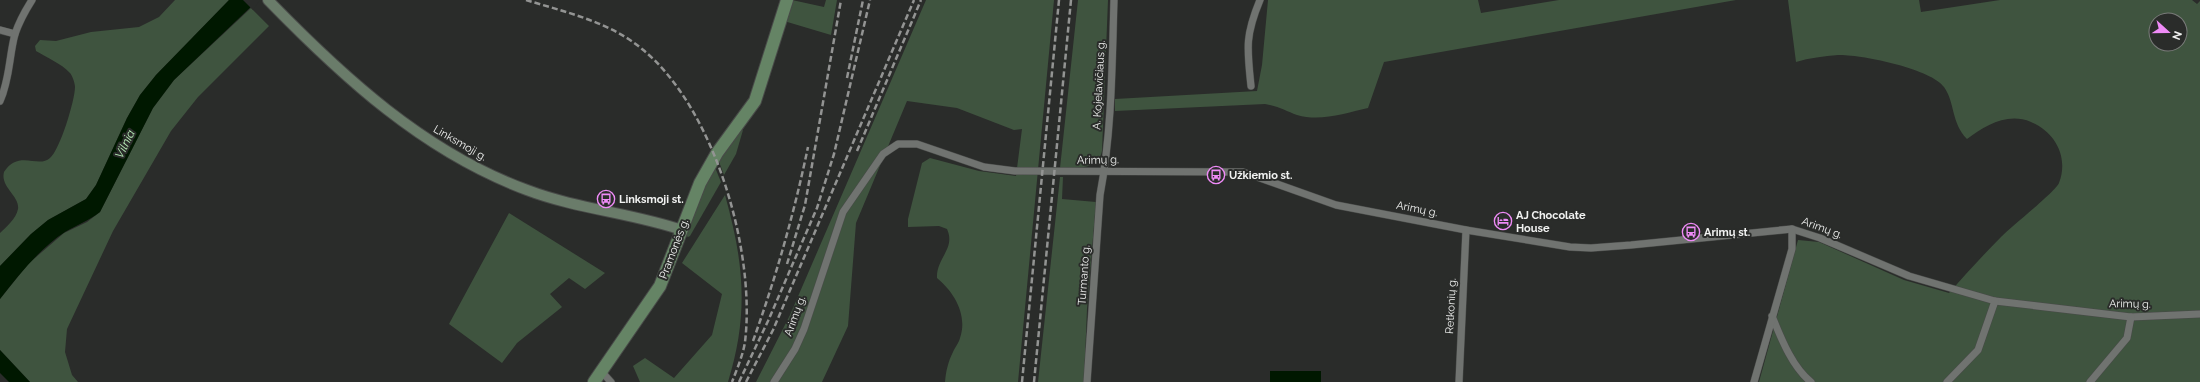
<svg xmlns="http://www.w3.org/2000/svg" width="2200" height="382" viewBox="0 0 2200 382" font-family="Raleway,sans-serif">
  <rect width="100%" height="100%" fill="#2a2c2a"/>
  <!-- green -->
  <g fill="#3f543f" fill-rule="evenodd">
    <path d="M175 0H229L156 75 140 95 127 118 96 185 86 199 48 220 31 234 0 266V233C6 227 16 219 18 209 20 196 0 187 4 172 19 149 38 169 50 158 60 150 75 100 75 87 75 83 72 75 70 73 62 64 46 57 36 51L35 46 40 40 56 41 91 32 139 27 159 17Z"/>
    <path d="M792 0 824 7 826 0H837L831 35 784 21Z"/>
    <path d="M926 0H1054L1018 382H945C946 371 948 362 953 352 955 347 959 343 960 338 968 315 954 292 937 278 936 258 956 249 947 229L939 226 908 227V219L922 163 930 158 979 171 1016 176 1022 129 1014 130 957 108 907 101 856 223 848 326 822 382H756L790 315Z"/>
    <path d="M1078 0H1108L1102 151C1098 170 1077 168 1060 168Z"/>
    <path d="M1268 0H1478L1481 13 1559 0H1736L1384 62 1368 108C1345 113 1321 122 1297 115 1286 111 1278 106 1265 104L1115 111V99L1257 91 1262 65Z"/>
    <path d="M1788 0H1919L1921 12 2000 0H2192L2197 4 2200 1V382H1759L1798 240 1819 242 1904 280 1949 293C1966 274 1983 255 2001 237 2011 227 2055 192 2059 183 2069 157 2055 132 2031 122 2007 112 1985 126 1967 139 1951 123 1955 102 1944 87 1932 69 1860 54 1838 55 1824 56 1809 58 1796 62ZM2156 20H2180V44H2156Z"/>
    <path d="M251 8 269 26 198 97 171 131 113 231 67 329 65 352 72 375 78 382H30L0 350V299L28 264 64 233 87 222 100 212 153 108 174 80Z"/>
    <path d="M743 130 736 154 724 175 718 159 740 131Z"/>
    <path d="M714 165 721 182 690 236 688 237 685 235Z"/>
    <path d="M1060 177H1063L1062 199 1096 202 1087 309 1084 382H1038Z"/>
    <path d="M725 195C744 263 749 314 728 382H640L633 366 645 358 674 378 712 335 722 294 682 263Z"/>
    <path d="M509 213 605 273 585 289 569 278 550 294 562 307 517 343 502 363 449 324Z"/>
  </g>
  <!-- water -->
  <g fill="#001800">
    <path d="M229 0H258L174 80 153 108 100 212C88 221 77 225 65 232 39 249 19 275 0 299V266L31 234 48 220 86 199 96 185 127 118 140 95 156 75Z"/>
    <path d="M0 350 30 382H9L0 373Z"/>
    <rect x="1270" y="371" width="51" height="11"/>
  </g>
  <!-- pier -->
  <path fill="#2a2c2a" d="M243 0H260L253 10Z"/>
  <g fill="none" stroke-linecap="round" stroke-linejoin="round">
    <defs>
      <g id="minor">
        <path d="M0 30 15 34"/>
        <path d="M1251 86C1247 48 1245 36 1260 0"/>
        <path d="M0 101C10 79 9 56 15 34 19 22 25 11 32 0"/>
        <path d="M1772 316C1781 338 1792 367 1811 382"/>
        <path d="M601 371 611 382"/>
        <path d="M774 382 795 349 804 329 843 212 883 154 898 144H917L984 167 1015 171 1243 172 1336 205 1466 230 1570 247 1591 248 1631 245 1792 229 1820 238 1909 276 1995 301 2131 317 2200 314"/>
        <path d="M1087 382 1100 195C1112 131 1112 65 1114 0"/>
        <path d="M1459 382 1466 230"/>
        <path d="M1754 382 1792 249V229"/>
        <path d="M1947 382 1978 350 1995 301"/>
        <path d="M2090 382 2127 338 2131 317"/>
      </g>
      <path id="secondary" d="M268 0C343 77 424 152 527 190 577 209 632 213 682 230"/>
      <path id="primary" d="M594 382 660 286 700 183 717 153 755 101 787 0"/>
    </defs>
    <!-- minor casing -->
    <use href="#minor" stroke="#484a48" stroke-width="8"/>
    <!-- secondary casing -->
    <use href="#secondary" stroke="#484a48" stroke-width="12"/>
    <!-- primary casing -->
    <use href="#primary" stroke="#484a48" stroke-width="14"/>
    <!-- minor -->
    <use href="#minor" stroke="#707370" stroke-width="7"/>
    <!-- secondary -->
    <use href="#secondary" stroke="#6a7c6a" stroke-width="10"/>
    <!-- primary -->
    <use href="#primary" stroke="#658465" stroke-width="12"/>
    <!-- rail -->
    <g stroke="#939493" stroke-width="2.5" stroke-dasharray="6 3" stroke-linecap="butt">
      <path d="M526 0C565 12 610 22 642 49 714 107 756 251 745 342 743 355 737 369 732 382"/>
      <path d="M847 78 863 0"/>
      <path d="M857 151 921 0"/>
      <path d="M787 264 805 205 841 0"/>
      <path d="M753 341C776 277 794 214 808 147"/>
      <path d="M739 382 768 321 817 208 834 154 870 0"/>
      <path d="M746 382 773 330 914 0"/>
      <path d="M1022 382 1059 0"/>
      <path d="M1034 382 1071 0"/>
    </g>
  </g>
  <!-- icons -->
  <defs>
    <symbol id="bus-ring" viewBox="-11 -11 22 22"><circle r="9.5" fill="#2a2c2a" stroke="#ef8bf7" stroke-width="1.5"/><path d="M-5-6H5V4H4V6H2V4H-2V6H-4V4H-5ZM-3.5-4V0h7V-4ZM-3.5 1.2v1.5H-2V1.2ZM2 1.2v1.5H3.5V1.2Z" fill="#ef8bf7"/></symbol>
    <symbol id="hotel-ring" viewBox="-11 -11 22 22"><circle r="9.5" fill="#2a2c2a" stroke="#ef8bf7" stroke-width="1.5"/><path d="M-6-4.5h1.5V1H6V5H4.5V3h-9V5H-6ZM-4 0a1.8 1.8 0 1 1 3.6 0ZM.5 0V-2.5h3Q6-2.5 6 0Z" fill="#ef8bf7"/></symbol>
  </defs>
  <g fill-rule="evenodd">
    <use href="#bus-ring" x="1206" y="165" width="20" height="20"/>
    <use href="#bus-ring" x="596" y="189" width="20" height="20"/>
    <use href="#hotel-ring" x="1493" y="211" width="20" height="20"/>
    <use href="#bus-ring" x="1681" y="222" width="20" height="20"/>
  </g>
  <g text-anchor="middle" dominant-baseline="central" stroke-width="4" stroke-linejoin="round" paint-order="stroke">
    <!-- street labels -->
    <g font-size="11" fill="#f1f2f1" stroke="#2a2c2a">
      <text transform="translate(1099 85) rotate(-87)">A. Kojelavičiaus g.</text>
      <text transform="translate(460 143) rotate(30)">Linksmoji g.</text>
      <text transform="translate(1098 160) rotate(-1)">Arimų g.</text>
      <text transform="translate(1417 209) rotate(11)">Arimų g.</text>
      <text transform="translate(1822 228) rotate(20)">Arimų g.</text>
      <text transform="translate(674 249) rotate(-69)">Pramonės g.</text>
      <text transform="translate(1084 275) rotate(-86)">Turmanto g.</text>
      <text transform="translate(2130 304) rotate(1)">Arimų g.</text>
      <text transform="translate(1451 306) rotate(-87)">Retkonių g.</text>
      <text transform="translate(795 316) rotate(-70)">Arimų g.</text>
    </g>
    <!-- poi labels -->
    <g font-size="11" font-weight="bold" fill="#f1f2f1" stroke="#2a2c2a" text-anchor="start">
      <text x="1229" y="175">Užkiemio st.</text>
      <text x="619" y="199">Linksmoji st.</text>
      <text x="1516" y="215">AJ Chocolate<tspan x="1516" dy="13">House</tspan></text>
      <text x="1704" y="232">Arimų st.</text>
    </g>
    <!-- water labels -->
    <g font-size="12" font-style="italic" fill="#b7edb6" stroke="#2a2c2a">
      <text transform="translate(125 144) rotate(-64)">Vilnia</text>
    </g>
  </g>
  <!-- north arrow -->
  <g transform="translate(2168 32) rotate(111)"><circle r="19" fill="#2a2c2a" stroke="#7a7b7a"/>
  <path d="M0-3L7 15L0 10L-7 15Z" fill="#ef8bf7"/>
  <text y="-6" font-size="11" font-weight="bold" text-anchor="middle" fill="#f1f2f1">N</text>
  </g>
</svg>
